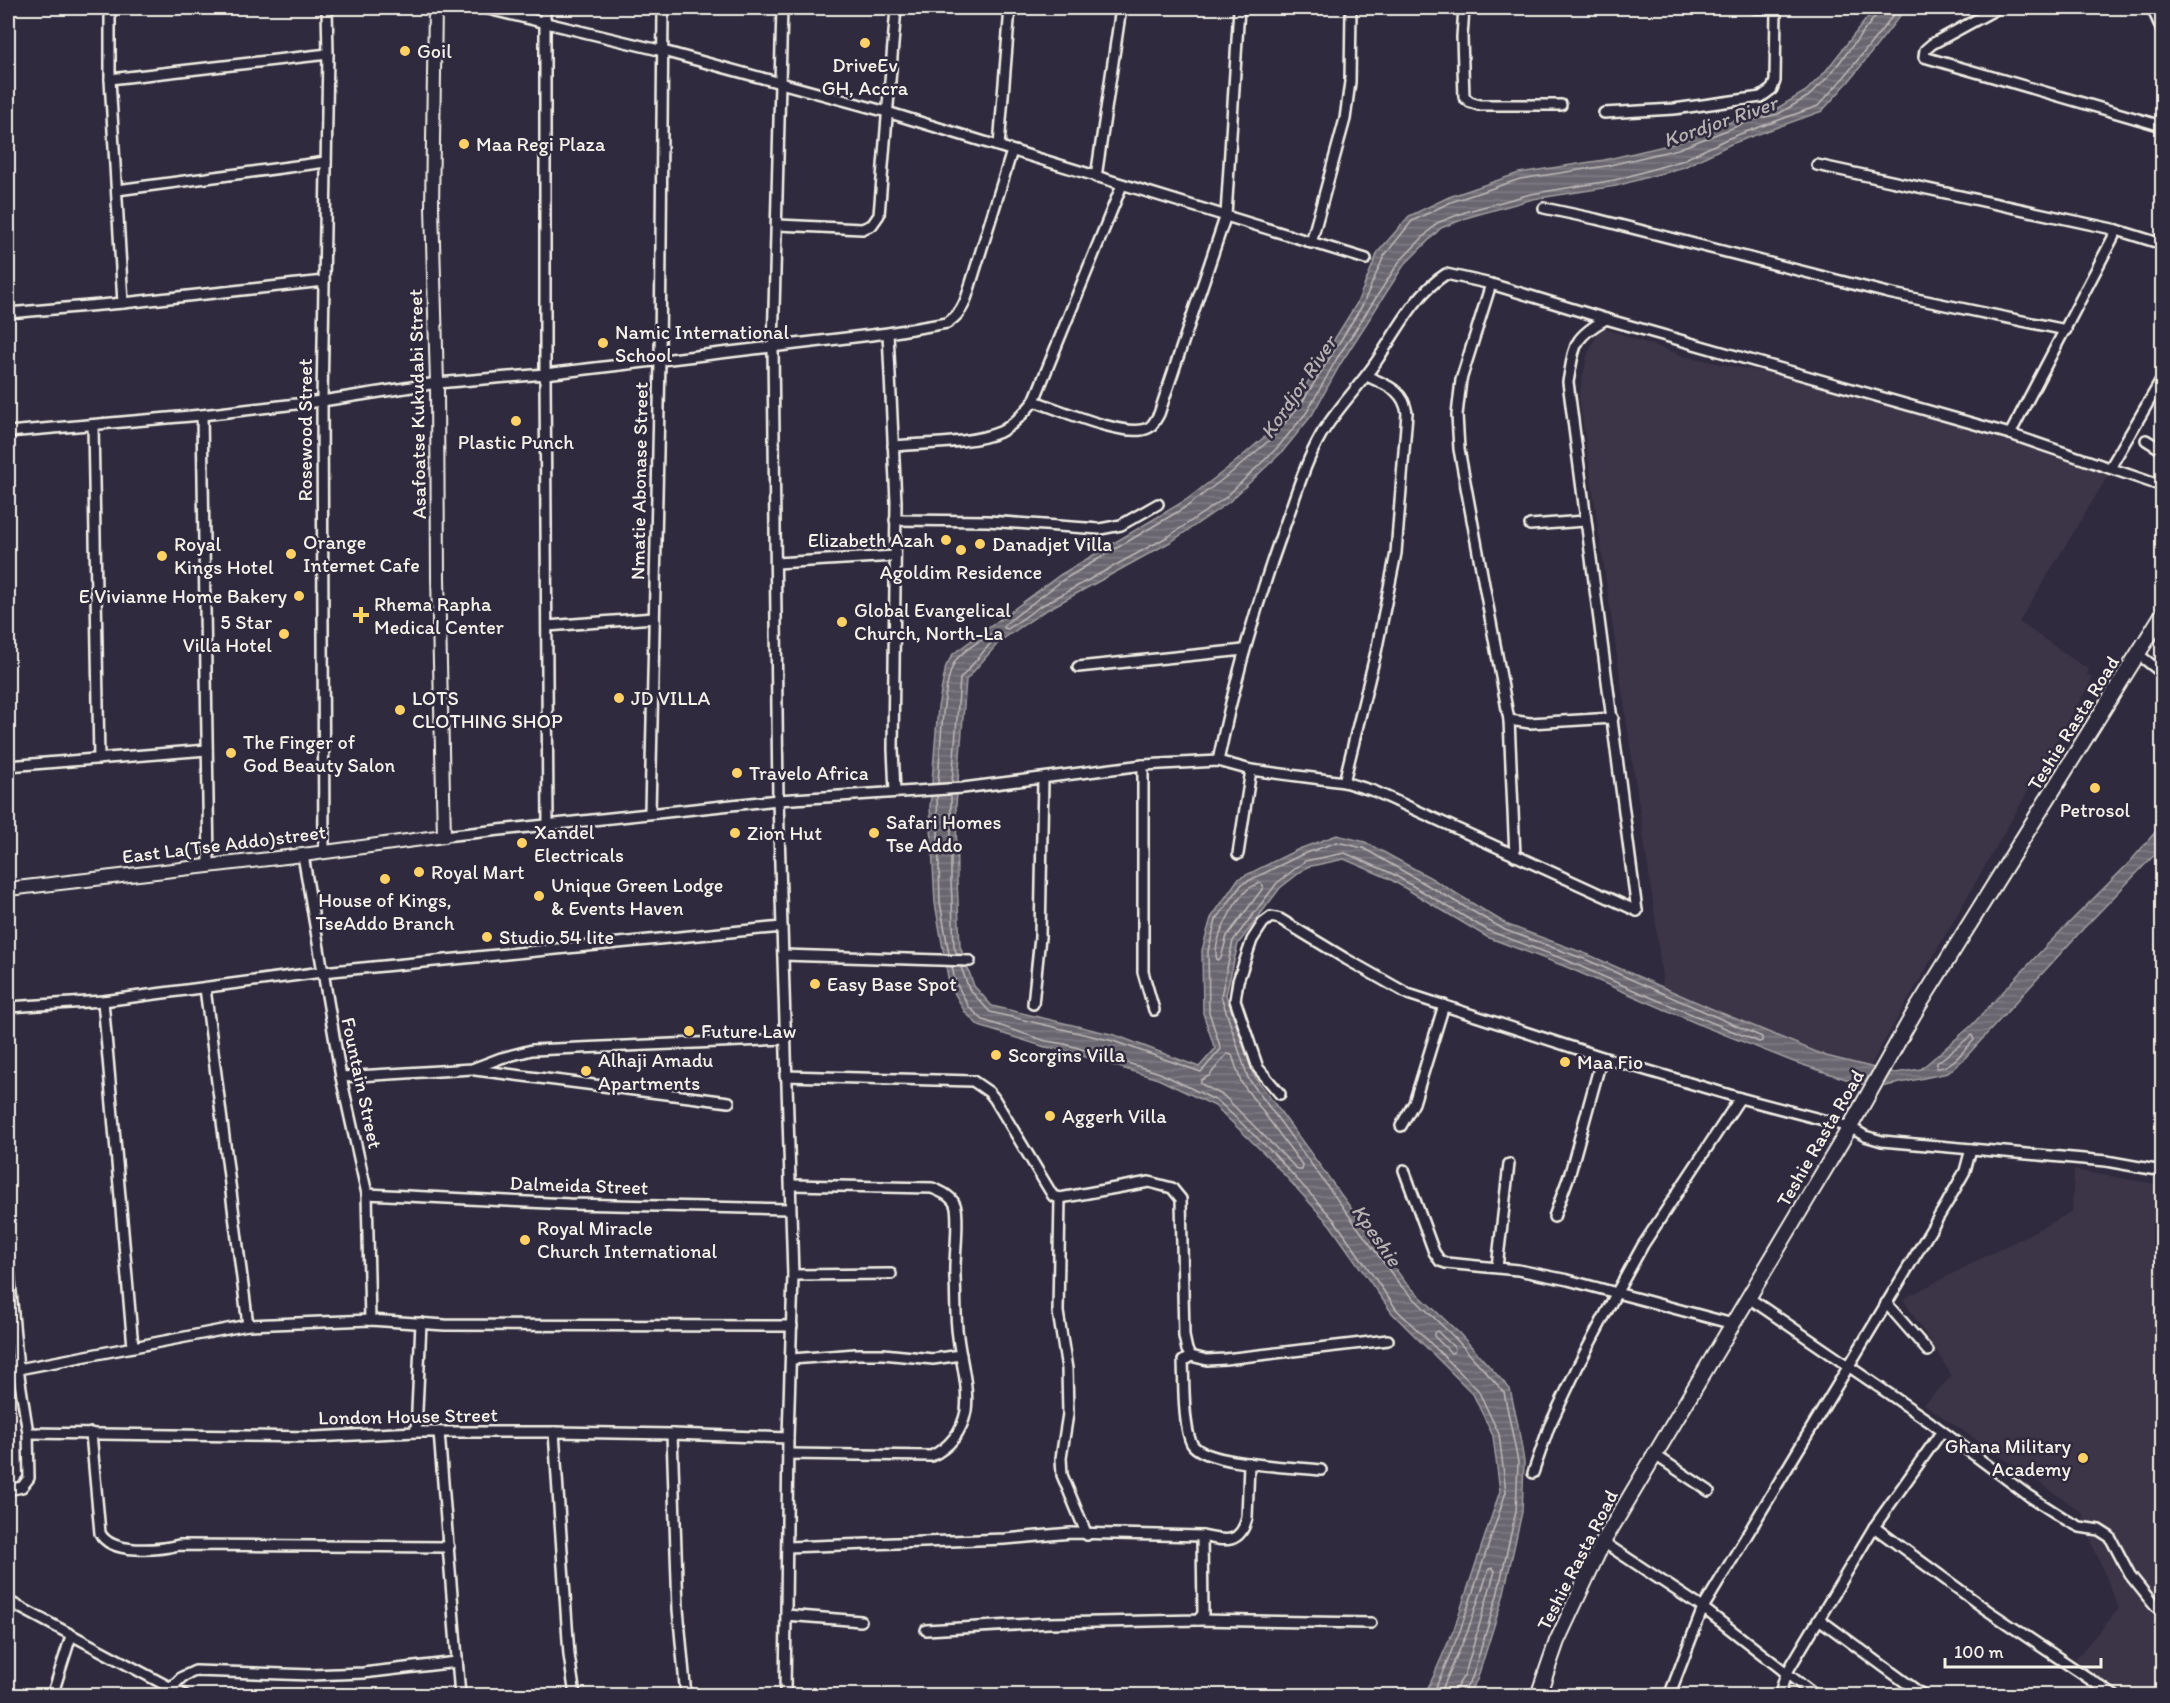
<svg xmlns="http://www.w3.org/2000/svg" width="2170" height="1703" viewBox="0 0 2170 1703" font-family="Itim,sans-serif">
  <defs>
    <pattern id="water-rules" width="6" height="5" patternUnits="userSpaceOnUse" patternTransform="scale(1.5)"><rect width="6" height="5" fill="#6a6670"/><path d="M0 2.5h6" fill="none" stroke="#807c84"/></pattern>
  </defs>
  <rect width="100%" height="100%" fill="#2f2a3d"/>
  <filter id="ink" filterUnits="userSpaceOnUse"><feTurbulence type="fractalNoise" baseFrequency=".0167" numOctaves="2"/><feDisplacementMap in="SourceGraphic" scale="12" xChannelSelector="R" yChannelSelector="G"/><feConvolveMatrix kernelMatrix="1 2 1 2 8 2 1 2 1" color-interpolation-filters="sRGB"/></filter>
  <g filter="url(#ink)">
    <!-- built -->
    <g fill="#3b3647">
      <path d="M1600 327 1684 356 1741 368 1802 377 1905 411 2026 446 2109 474 2019 622 2089 670 2087 674 2093 678 1869 1068 1826 1056 1663 987 1653 902 1579 396 1587 356Z"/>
      <path d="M2074 1170 2162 1185V1695H2124L2075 1659 2119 1609 2089 1536 2082 1512 1924 1404 1952 1376 1903 1299 2072 1212Z"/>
    </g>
    <!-- water -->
    <path fill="url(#water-rules)" stroke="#a19ea0" stroke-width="1.5" d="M1875 8H1906L1850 80 1822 111 1731 144 1684 167 1616 186 1533 199 1469 217 1441 228 1404 265 1341 363 1312 415 1283 451 1229 502 1172 541 1043 612 1000 641 966 680 956 806 957 880 960 946 974 986 992 1006 1115 1035 1199 1067 1215 1049 1203 1013 1202 950 1211 918 1238 879 1299 849 1337 835 1365 842 1431 878 1508 925 1589 955 1717 1011 1826 1056 1895 1073 1921 1069 1971 1026 2045 947 2129 863 2162 824V847L2082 930 1964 1059 1948 1073 1881 1087 1861 1084 1794 1062 1703 1026 1564 966 1487 937 1388 878 1344 859 1307 867 1280 888 1238 944 1226 995 1253 1074 1405 1282 1459 1333 1510 1389 1518 1425 1524 1462 1522 1512 1503 1597 1477 1680 1467 1695H1423L1430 1684 1454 1629 1500 1491 1493 1436 1473 1394 1392 1313 1330 1225 1268 1157 1215 1106 1158 1079 1063 1050 1045 1047 979 1026 965 1012 949 983 935 903 930 807 938 707 946 666 953 654 1060 575 1186 500 1233 464 1269 433 1296 401 1357 303 1378 252 1409 216 1449 197 1519 173 1604 160 1677 143 1751 114 1776 109 1806 91 1824 73Z"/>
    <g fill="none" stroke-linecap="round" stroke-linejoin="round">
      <!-- shore -->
      <g stroke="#bdb9b8" stroke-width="1.5">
        <path d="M1879 8 1878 13 1828 77 1809 96 1778 114 1753 120 1678 149 1606 166 1520 179 1451 202 1412 221 1384 256 1362 306 1301 404 1273 437 1236 469 1189 505 1063 580 1005 624 1004 628 1008 629 1039 607 1169 536 1225 498 1278 447 1307 412 1336 360 1399 262 1437 223 1468 211 1531 194 1615 180 1681 161 1729 138 1818 106 1845 76 1899 8"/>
        <path d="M938 784C940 757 942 679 956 660 962 652 985 636 994 633L996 637 960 679 952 783"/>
        <path d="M951 795V880L954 946 957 955"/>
        <path d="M937 796 940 902 949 954"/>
        <path d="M1260 883 1263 885V888L1227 936 1221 958 1217 960C1211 943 1234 902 1247 890 1250 887 1256 885 1260 883Z"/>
        <path d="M952 966 955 981 969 1007 983 1020 1046 1041 1065 1044 1160 1073 1219 1102 1273 1153 1335 1221 1397 1310 1478 1390 1499 1434 1506 1492 1460 1631 1436 1687 1430 1696"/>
        <path d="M961 967 969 989 990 1012 1113 1041 1201 1072 1221 1049 1209 1012 1208 951 1216 920 1242 884 1301 855 1337 842 1363 848 1505 930 1587 960 1762 1037V1041L1759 1042 1638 992 1566 960 1489 931 1391 873 1345 853 1305 861 1277 883 1233 941 1221 996 1248 1078 1400 1285 1455 1338 1504 1392 1518 1462 1516 1511 1497 1596 1472 1678 1463 1691V1696"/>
        <path d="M1972 1035 1974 1040C1964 1050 1951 1069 1936 1068L1937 1063Z"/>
        <path d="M1227 1054 1232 1055 1241 1082 1303 1166 1302 1170H1298L1224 1096 1201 1084V1080L1209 1076Z"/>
        <path d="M1437 1331 1455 1348 1454 1352 1451 1353 1434 1336V1333Z"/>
        <path d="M1439 1696 1467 1633 1489 1569 1493 1568 1495 1571 1465 1674 1456 1688 1455 1696"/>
      </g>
      <defs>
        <g id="minor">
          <path d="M484 8 663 51 887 112 1366 259"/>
          <path d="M545 8V374L548 825"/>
          <path d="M782 8 773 347 778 800 793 1275 788 1438 785 1696"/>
          <path d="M1464 8 1462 37 1464 97 1470 102 1479 105H1561"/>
          <path d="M1755 8H1776"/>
          <path d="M1998 8 1932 44 1925 50 1924 57 2162 126"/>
          <path d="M2152 8 2162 30"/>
          <path d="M110 79 328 54"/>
          <path d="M1604 113 1674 109 1761 97 1772 89 1775 81 1776 8"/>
          <path d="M999 146 1010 8"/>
          <path d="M1817 165 2117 230 2162 244"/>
          <path d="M1096 177 1121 8"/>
          <path d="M117 190 326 162"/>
          <path d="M1544 208 1596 219 1888 293 2066 330"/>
          <path d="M778 225 862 229 872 225 879 215 896 8"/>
          <path d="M1311 243 1345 119 1350 82 1351 8"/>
          <path d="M1491 284 1461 380 1457 415 1459 449 1509 720 1530 723 1613 718"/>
          <path d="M123 303 324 281"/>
          <path d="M8 313 123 303 110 79V8"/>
          <path d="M1606 319C1571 339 1575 346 1568 382L1637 911"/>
          <path d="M888 333 896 502 893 749 895 792"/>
          <path d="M1034 401C1058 409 1127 439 1148 428 1153 426 1156 419 1159 414L1226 215 1239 8"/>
          <path d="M202 415 209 864"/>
          <path d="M93 425 99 759"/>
          <path d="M8 432 202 415 322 401 437 383 545 374 888 333 947 323C958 316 963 308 967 296L1012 151"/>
          <path d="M2010 434 2117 230"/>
          <path d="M2146 440 2162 450"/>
          <path d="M893 446C924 443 972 444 1000 432 1013 426 1025 412 1034 401L1122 185"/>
          <path d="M2110 468 2162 379"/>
          <path d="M895 520 988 521 1100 529 1121 525 1158 504"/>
          <path d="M1530 525 1585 521"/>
          <path d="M776 563 895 556"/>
          <path d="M547 626 654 618"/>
          <path d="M2138 654 2162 673"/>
          <path d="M1078 667 1244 650"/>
          <path d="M1509 720 1515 856"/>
          <path d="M1218 761C1235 678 1258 598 1287 519 1297 491 1306 461 1321 435 1337 408 1361 385 1378 359 1398 329 1416 293 1446 274L1491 284 1606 319 2010 434 2162 486"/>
          <path d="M1143 765V972L1154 1010"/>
          <path d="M8 766 207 750"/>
          <path d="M1344 782 1376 652 1396 553 1407 413C1403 389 1387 386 1367 376"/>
          <path d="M650 812 660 361 663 8"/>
          <path d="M444 836 778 800 963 788 1143 765 1218 761 1251 770 1344 782 1374 791 1637 911"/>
          <path d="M324 852 322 401 328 54 327 8"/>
          <path d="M1238 854 1251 770"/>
          <path d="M303 855 341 1077 367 1194 370 1320"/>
          <path d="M783 955 970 961"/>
          <path d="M205 988 248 1325"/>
          <path d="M103 1001 133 1347"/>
          <path d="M1033 1004 1040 937 1043 779"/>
          <path d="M8 1007 103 1001 322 972 782 927"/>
          <path d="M475 1070 729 1102"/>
          <path d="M785 1076 973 1081 989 1092 994 1098 1053 1196 1060 1198 1149 1182 1172 1188 1181 1199 1184 1336 1187 1350 1191 1356 1207 1360 1225 1359 1388 1340"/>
          <path d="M341 1077 472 1069 501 1058 532 1050 786 1039"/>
          <path d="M1280 1094 1258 1068 1235 1000 1238 981 1252 940 1263 923 1271 917 1280 919 1346 959 1408 994 1602 1057 1740 1098 1850 1127 1865 1136 1882 1141 2106 1161 2162 1171"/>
          <path d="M1401 1126 1414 1103 1444 1005"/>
          <path d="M1404 1170 1434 1252 1440 1261 1446 1263 1518 1270 1568 1280 1733 1324"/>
          <path d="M367 1194 569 1204 790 1209"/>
          <path d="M1060 1198 1058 1312 1067 1369 1068 1414 1061 1458 1062 1475 1087 1535"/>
          <path d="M1554 1217 1570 1173 1602 1057"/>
          <path d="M8 1259 18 1369 28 1433 29 1478 22 1487 8 1490"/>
          <path d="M1497 1267 1509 1164"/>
          <path d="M793 1275 891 1274"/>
          <path d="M1749 1298 1930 1422 2029 1496 2068 1521 2080 1527 2099 1530 2110 1537 2130 1575 2154 1605 2162 1611"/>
          <path d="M1886 1303 1928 1351"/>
          <path d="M1191 1356 1183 1361C1184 1381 1183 1428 1192 1444 1205 1465 1296 1467 1321 1470"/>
          <path d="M792 1359 856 1354H883L933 1359 961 1355"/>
          <path d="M8 1371 248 1325 370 1320 445 1325 792 1326"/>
          <path d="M416 1432 421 1323"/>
          <path d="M439 1432 460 1696"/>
          <path d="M554 1432 569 1655 575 1696"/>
          <path d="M28 1433 314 1437 416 1432H554L672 1434 788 1438"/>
          <path d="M91 1433 100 1533C111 1555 159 1550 179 1545L449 1547"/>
          <path d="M672 1434 678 1609 686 1696"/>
          <path d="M788 1454 931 1456C949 1448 962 1432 966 1411 969 1386 961 1362 958 1337 955 1318 956 1297 955 1277 954 1257 959 1226 956 1208 954 1197 942 1192 932 1188L791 1185"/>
          <path d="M1655 1455 1709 1491"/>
          <path d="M1533 1473 1549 1427 1578 1366 1617 1292 1643 1245 1740 1098"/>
          <path d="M1874 1527 1987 1610 2115 1696"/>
          <path d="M1603 1542 1703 1608 1816 1696"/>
          <path d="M787 1547 1005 1539 1071 1533 1202 1536C1225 1541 1240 1545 1247 1518L1249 1463"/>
          <path d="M8 1601 186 1696"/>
          <path d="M786 1615 861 1621"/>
          <path d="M1819 1619 1924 1696"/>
          <path d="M1198 1620 1371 1623"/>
          <path d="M926 1630 1049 1623 1198 1620 1203 1614 1202 1536"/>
          <path d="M52 1696 71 1636"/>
          <path d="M171 1696V1688L182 1677 195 1671 311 1675 363 1673 457 1662"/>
          <path d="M1669 1696 1703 1608 1947 1203 1965 1171 1971 1149"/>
          <path d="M1779 1696 1786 1674 1874 1527 1942 1431"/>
        </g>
        <path id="tertiary" d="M8 889 303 855 444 836 438 577 437 383 432 207 435 8"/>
        <path id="secondary" d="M1538 1696 1557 1641 1603 1542 1850 1127 1913 1015 2162 615"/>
      </defs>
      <!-- minor casing -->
      <use href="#minor" stroke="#f4f1e8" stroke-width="14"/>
      <!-- tertiary casing -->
      <use href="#tertiary" stroke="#f4f1e8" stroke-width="16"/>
      <!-- secondary casing -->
      <use href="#secondary" stroke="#f4f1e8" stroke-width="18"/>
      <!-- minor -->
      <use href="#minor" stroke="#2f2a3d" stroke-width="9"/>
      <!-- tertiary -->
      <use href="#tertiary" stroke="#2f2a3d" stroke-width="12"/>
      <!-- secondary -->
      <use href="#secondary" stroke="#2f2a3d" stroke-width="14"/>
    </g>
  </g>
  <!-- markers -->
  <g fill="#ffd166" stroke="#2f2a3d" stroke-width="2">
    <circle cx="865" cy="43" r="6"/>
    <circle cx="405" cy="51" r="6"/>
    <circle cx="464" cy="144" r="6"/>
    <circle cx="603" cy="343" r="6"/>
    <circle cx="516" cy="421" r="6"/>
    <circle cx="946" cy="540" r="6"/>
    <circle cx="980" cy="544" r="6"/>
    <circle cx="961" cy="550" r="6"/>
    <circle cx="291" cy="554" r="6"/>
    <circle cx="162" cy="556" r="6"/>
    <circle cx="299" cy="596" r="6"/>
    <path d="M358 606h6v6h6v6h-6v6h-6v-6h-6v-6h6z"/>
    <circle cx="842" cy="622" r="6"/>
    <circle cx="284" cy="634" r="6"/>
    <circle cx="619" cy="698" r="6"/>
    <circle cx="400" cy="710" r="6"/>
    <circle cx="231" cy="753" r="6"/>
    <circle cx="737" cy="773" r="6"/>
    <circle cx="2095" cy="788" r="6"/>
    <circle cx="735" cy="833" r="6"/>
    <circle cx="874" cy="833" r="6"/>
    <circle cx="522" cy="843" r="6"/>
    <circle cx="419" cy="872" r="6"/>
    <circle cx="385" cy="879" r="6"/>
    <circle cx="539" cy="896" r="6"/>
    <circle cx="487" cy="937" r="6"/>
    <circle cx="815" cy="984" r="6"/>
    <circle cx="689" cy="1031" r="6"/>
    <circle cx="996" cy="1055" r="6"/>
    <circle cx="1565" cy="1062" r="6"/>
    <circle cx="586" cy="1071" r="6"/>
    <circle cx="1050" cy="1116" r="6"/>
    <circle cx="525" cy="1240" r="6"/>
    <circle cx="2083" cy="1458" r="6"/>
  </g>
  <g text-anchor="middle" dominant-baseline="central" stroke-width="5" stroke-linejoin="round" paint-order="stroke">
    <!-- poi labels -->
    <g font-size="20" fill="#f4f1e8" stroke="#2f2a3d" text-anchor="start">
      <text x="417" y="51">Goil</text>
      <text x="865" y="65" text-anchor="middle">DriveEv<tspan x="865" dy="23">GH, Accra</tspan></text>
      <text x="476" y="144">Maa Regi Plaza</text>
      <text x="615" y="332">Namic International<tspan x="615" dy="23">School</tspan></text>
      <text x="516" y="442" text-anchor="middle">Plastic Punch</text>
      <text x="934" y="540" text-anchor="end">Elizabeth Azah</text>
      <text x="303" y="542">Orange<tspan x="303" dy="23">Internet Cafe</tspan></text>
      <text x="174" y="544">Royal<tspan x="174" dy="23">Kings Hotel</tspan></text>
      <text x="992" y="544">Danadjet Villa</text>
      <text x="961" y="572" text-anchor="middle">Agoldim Residence</text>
      <text x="287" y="596" text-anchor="end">E Vivianne Home Bakery</text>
      <text x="374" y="604">Rhema Rapha<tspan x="374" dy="23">Medical Center</tspan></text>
      <text x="854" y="610">Global Evangelical<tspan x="854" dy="23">Church, North-La</tspan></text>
      <text x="272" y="622" text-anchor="end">5 Star<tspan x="272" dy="23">Villa Hotel</tspan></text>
      <text x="412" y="698">LOTS<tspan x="412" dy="23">CLOTHING SHOP</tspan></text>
      <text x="631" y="698">JD VILLA</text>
      <text x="243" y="742">The Finger of<tspan x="243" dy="23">God Beauty Salon</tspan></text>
      <text x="749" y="773">Travelo Africa</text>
      <text x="2095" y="810" text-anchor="middle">Petrosol</text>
      <text x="886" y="822">Safari Homes<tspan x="886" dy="23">Tse Addo</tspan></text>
      <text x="534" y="832">Xandel<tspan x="534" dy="23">Electricals</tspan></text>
      <text x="747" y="833">Zion Hut</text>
      <text x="431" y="872">Royal Mart</text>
      <text x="551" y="885">Unique Green Lodge<tspan x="551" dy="23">&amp; Events Haven</tspan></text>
      <text x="385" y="900" text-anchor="middle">House of Kings,<tspan x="385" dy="23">TseAddo Branch</tspan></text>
      <text x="499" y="937">Studio 54 lite</text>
      <text x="827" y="984">Easy Base Spot</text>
      <text x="701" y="1031">Future Law</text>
      <text x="1008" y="1055">Scorgins Villa</text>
      <text x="598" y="1060">Alhaji Amadu<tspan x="598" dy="23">Apartments</tspan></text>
      <text x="1577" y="1062">Maa Fio</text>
      <text x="1062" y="1116">Aggerh Villa</text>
      <text x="537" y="1228">Royal Miracle<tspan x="537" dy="23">Church International</tspan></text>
      <text x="2071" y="1446" text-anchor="end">Ghana Military<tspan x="2071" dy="23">Academy</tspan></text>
    </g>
    <!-- street labels -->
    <g font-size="20" fill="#f4f1e8" stroke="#2f2a3d">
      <text transform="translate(417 404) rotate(-91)">Asafoatse Kukudabi Street</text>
      <text transform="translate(305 430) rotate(-90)">Rosewood Street</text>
      <text transform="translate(639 481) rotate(-89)">Nmatie Abonase Street</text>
      <text transform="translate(2073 723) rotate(-58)">Teshie Rasta Road</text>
      <text transform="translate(224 844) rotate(-7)">East La(Tse Addo)street</text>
      <text transform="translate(362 1083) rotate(78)">Fountain Street</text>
      <text transform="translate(1820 1138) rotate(-60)">Teshie Rasta Road</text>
      <text transform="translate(579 1185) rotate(2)">Dalmeida Street</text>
      <text transform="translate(408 1416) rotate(-1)">London House Street</text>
      <text transform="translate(1577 1560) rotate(-63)">Teshie Rasta Road</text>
    </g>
    <!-- water labels -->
    <g font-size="21" font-style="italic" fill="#b6b2b2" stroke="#2f2a3d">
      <text transform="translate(1720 121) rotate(-19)">Kordjor River</text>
      <text transform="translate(1298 387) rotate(-56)">Kordjor River</text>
      <text transform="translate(1377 1235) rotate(55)">Kpeshie</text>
    </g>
  </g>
  <!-- margin -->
  <rect width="2170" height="1703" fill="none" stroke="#2f2a3d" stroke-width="30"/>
  <rect x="15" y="15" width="2140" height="1673" fill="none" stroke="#f4f1e8" stroke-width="2" filter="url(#ink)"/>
  <!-- scale -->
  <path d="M1945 1658v9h156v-9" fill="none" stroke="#f4f1e8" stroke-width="3"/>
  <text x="1954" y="1658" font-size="18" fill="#f4f1e8" stroke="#2f2a3d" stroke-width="4.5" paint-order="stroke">100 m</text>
</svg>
